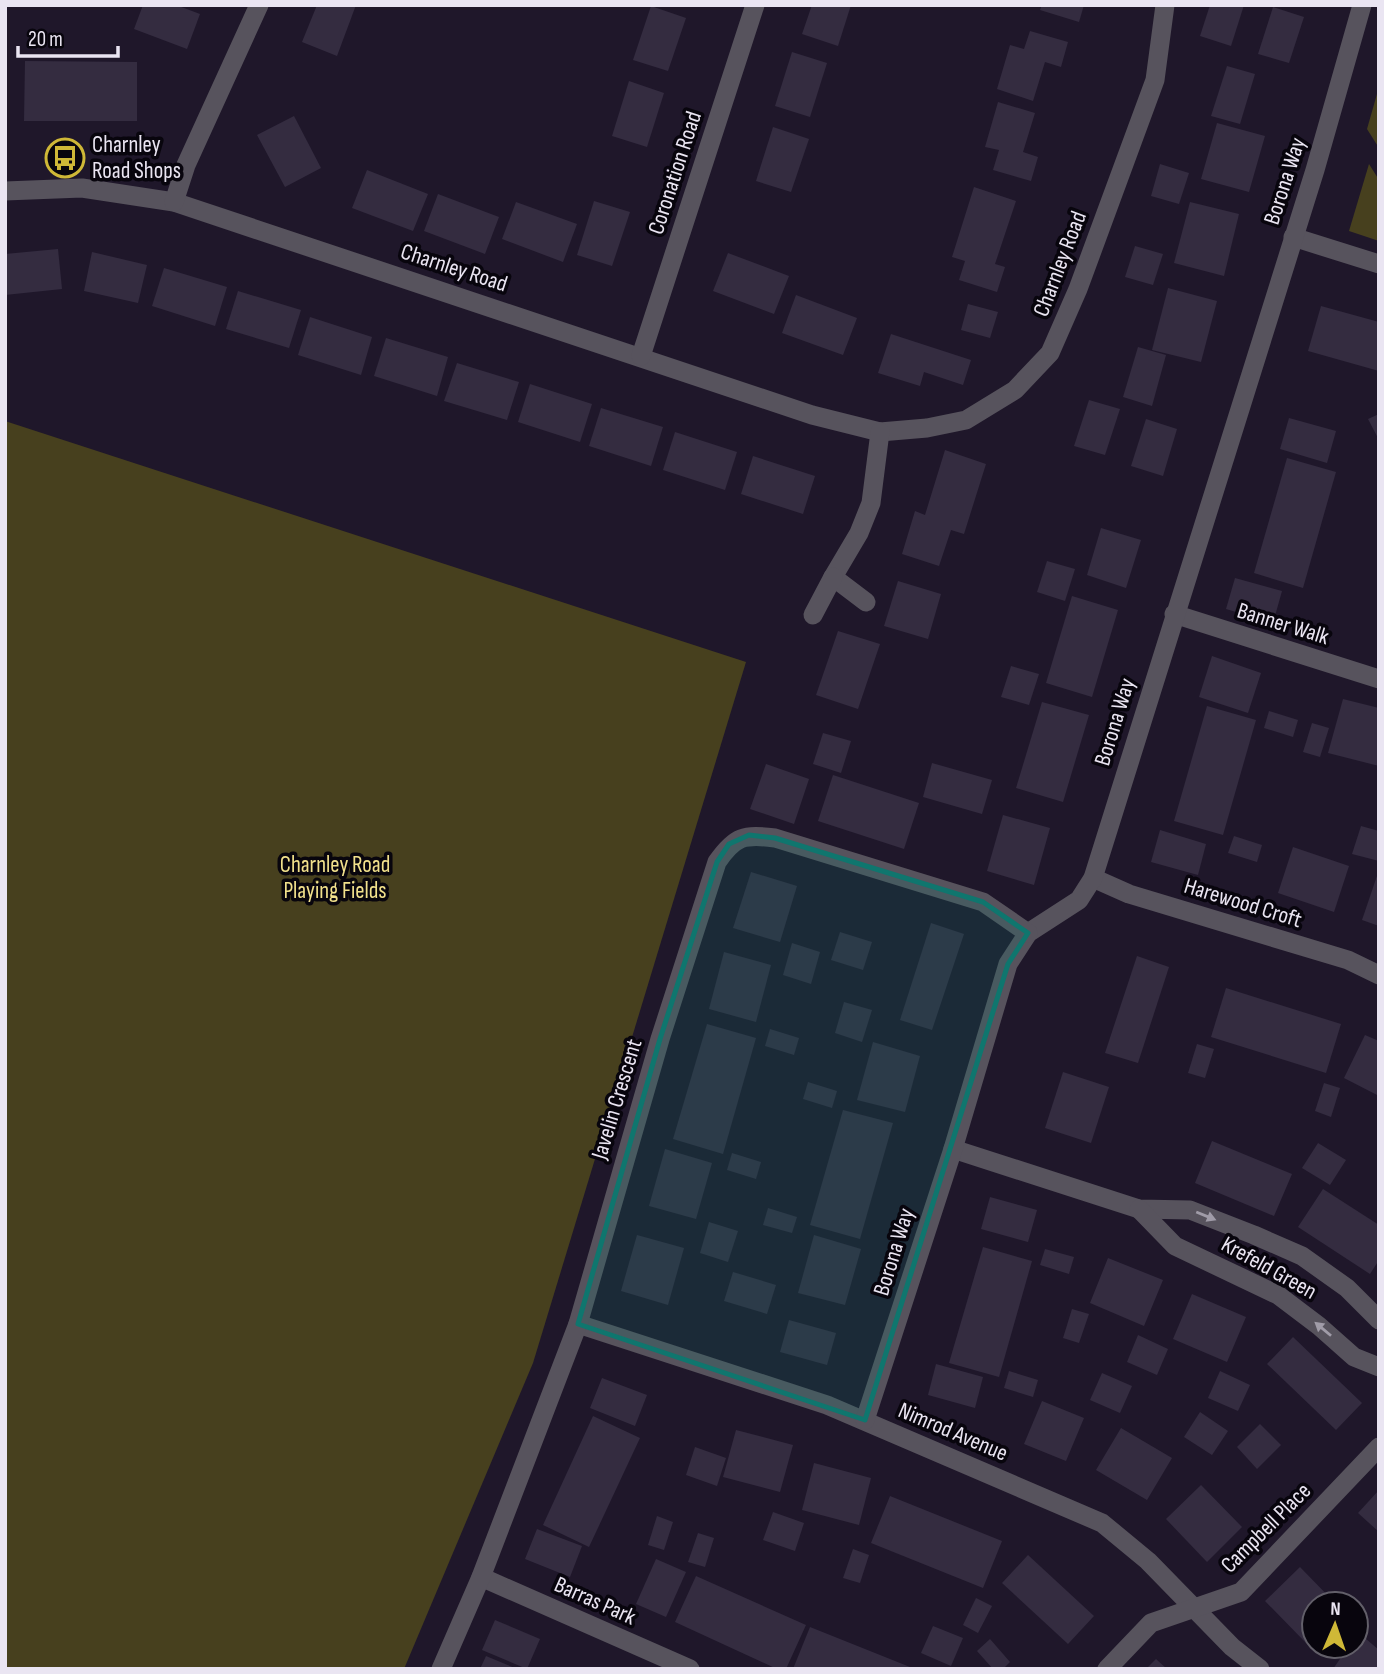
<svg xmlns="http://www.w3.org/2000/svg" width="1384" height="1674" viewBox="0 0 1384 1674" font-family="'Sofia Sans Condensed',sans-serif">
  <rect width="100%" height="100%" fill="#1f172a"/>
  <!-- green -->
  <g fill="#47401e">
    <path d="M1379 87V148L1367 129Z"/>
    <path d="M1369 164 1379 180V241L1349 231Z"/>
    <path d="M5 421 746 662 533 1363 404 1669H5Z"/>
  </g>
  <!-- building -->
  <g fill="#342c40">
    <path d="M143 5H176L200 14 187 49 134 29Z"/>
    <path d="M317 5H356L337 56 302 42Z"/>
    <path d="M812 5H851L838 46 802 34Z"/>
    <path d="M1042 5H1084L1079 22 1040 10Z"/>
    <path d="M1210 5H1244L1231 46 1200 36Z"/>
    <path d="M651 6 686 18 668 71 633 60Z"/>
    <path d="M1273 7 1304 17 1289 63 1258 54Z"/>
    <path d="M1030 31 1068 42 1061 67 1045 62 1033 101 997 89 1010 45 1024 49Z"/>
    <path d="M792 52 827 63 810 117 775 106Z"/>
    <path d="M25 61 137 62V121H24Z"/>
    <path d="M1227 66 1255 74 1240 124 1211 116Z"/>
    <path d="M629 81 664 93 647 147 612 136Z"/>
    <path d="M998 102 1035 113 1023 152 1038 157 1031 181 993 170 999 150 985 147Z"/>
    <path d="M294 116 321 168 285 187 257 135Z"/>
    <path d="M1217 123 1265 136 1249 192 1201 179Z"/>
    <path d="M773 127 809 139 791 192 756 181Z"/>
    <path d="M1160 164 1189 173 1179 204 1151 196Z"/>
    <path d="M367 170 428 194 413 231 352 208Z"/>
    <path d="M974 187 1016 201 995 264 1005 267 997 292 959 280 965 261 952 257Z"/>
    <path d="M438 194 499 217 485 254 424 231Z"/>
    <path d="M594 201 630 212 612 266 577 255Z"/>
    <path d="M516 202 577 224 563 262 502 239Z"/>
    <path d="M1190 202 1239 214 1224 276 1174 263Z"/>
    <path d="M1135 246 1163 254 1153 285 1125 277Z"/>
    <path d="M58 249 62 289 5 295V254Z"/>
    <path d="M92 252 147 265 138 303 84 291Z"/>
    <path d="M728 253 789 276 774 314 713 291Z"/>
    <path d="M164 268 227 287 215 326 152 306Z"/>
    <path d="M1168 288 1217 301 1201 362 1152 350Z"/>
    <path d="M238 291 301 310 289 348 226 329Z"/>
    <path d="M796 295 857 318 843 355 782 333Z"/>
    <path d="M968 304 998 312 990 338 961 330Z"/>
    <path d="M1321 306 1379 322V371L1308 351Z"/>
    <path d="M310 317 372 337 361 375 298 355Z"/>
    <path d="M891 334 971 360 963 385 924 372 920 386 878 373Z"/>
    <path d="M386 338 448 357 437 396 374 376Z"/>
    <path d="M1138 347 1166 355 1152 406 1123 397Z"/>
    <path d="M457 363 519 382 507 420 444 401Z"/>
    <path d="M530 384 592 404 580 442 518 422Z"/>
    <path d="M1089 400 1120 409 1105 455 1074 446Z"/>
    <path d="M601 408 663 427 651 466 589 446Z"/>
    <path d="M1379 414V440L1368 419Z"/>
    <path d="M1289 418 1336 431 1327 463 1280 449Z"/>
    <path d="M1146 419 1177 429 1163 476 1131 466Z"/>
    <path d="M675 432 737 452 725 490 663 470Z"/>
    <path d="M945 450 986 464 964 534 951 530 939 566 902 554 915 511 925 515Z"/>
    <path d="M753 456 815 476 803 514 741 494Z"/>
    <path d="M1287 458 1336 472 1303 588 1254 573Z"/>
    <path d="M1101 528 1141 540 1126 588 1087 575Z"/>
    <path d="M1047 561 1075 569 1065 601 1037 592Z"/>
    <path d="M1235 578 1282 591 1273 623 1226 609Z"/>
    <path d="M898 581 941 594 928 639 884 626Z"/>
    <path d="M1072 596 1118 610 1092 697 1046 683Z"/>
    <path d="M838 631 880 644 858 709 816 695Z"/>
    <path d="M1212 656 1261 673 1248 713 1199 697Z"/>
    <path d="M1011 666 1039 674 1029 705 1001 697Z"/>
    <path d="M1343 699 1379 708V766L1328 753Z"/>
    <path d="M1042 702 1089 715 1063 802 1016 788Z"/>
    <path d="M1207 706 1256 720 1223 835 1174 821Z"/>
    <path d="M1269 711 1298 720 1293 737 1264 728Z"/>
    <path d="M1312 723 1329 728 1320 757 1303 752Z"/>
    <path d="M823 733 851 741 841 773 813 764Z"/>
    <path d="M932 763 992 780 982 814 923 797Z"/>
    <path d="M766 764 809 779 794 824 750 809Z"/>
    <path d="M833 775 919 803 904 849 818 821Z"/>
    <path d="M1003 815 1050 828 1034 885 987 871Z"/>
    <path d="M1361 826 1379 831V861L1352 854Z"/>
    <path d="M1160 830 1206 844 1198 875 1151 862Z"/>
    <path d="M1234 836 1262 845 1257 862 1228 853Z"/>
    <path d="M1293 847 1349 866 1334 912 1278 893Z"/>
    <path d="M1379 870V926L1362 920Z"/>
    <path d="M751 872 797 886 780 942 733 928Z"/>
    <path d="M931 923 964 934 932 1030 900 1020Z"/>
    <path d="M840 932 872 942 863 970 831 960Z"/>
    <path d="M792 943 820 952 811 984 783 975Z"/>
    <path d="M724 952 771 965 756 1022 709 1009Z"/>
    <path d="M1137 956 1169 967 1138 1063 1105 1053Z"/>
    <path d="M1226 988 1341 1024 1326 1073 1211 1037Z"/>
    <path d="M844 1002 872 1010 862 1042 835 1033Z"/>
    <path d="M707 1024 756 1038 723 1154 673 1139Z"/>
    <path d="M770 1029 799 1038 794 1055 765 1046Z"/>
    <path d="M1365 1035 1379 1041V1096L1344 1078Z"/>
    <path d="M873 1042 920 1056 905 1112 857 1100Z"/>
    <path d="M1197 1044 1214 1049 1205 1078 1188 1073Z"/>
    <path d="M1063 1072 1109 1087 1091 1143 1045 1128Z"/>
    <path d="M808 1082 837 1091 832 1108 803 1099Z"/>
    <path d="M1324 1083 1340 1088 1331 1117 1315 1111Z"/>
    <path d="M843 1110 893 1123 860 1239 810 1225Z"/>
    <path d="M1212 1141 1292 1174 1274 1216 1195 1183Z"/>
    <path d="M1318 1143 1346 1160 1330 1185 1302 1168Z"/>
    <path d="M665 1149 712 1163 696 1219 649 1206Z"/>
    <path d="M732 1153 761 1162 756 1179 727 1170Z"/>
    <path d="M1323 1189 1379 1225V1260L1370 1274 1298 1227Z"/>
    <path d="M990 1197 1037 1210 1028 1242 981 1229Z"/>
    <path d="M768 1208 797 1217 792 1233 763 1225Z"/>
    <path d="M709 1222 738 1231 728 1262 700 1253Z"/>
    <path d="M637 1235 684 1248 668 1305 621 1291Z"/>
    <path d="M814 1235 861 1249 845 1305 798 1293Z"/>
    <path d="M983 1247 1032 1261 999 1377 949 1363Z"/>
    <path d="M1045 1249 1074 1257 1069 1274 1040 1265Z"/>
    <path d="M1108 1258 1163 1280 1144 1326 1090 1303Z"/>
    <path d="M733 1272 776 1285 767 1314 724 1301Z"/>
    <path d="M1192 1294 1246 1317 1227 1362 1173 1339Z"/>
    <path d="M1072 1309 1089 1314 1079 1343 1063 1338Z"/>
    <path d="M789 1320 836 1333 827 1365 780 1352Z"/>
    <path d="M1138 1335 1168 1349 1157 1375 1127 1362Z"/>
    <path d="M1293 1337 1362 1403 1336 1430 1267 1364Z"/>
    <path d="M936 1364 983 1377 975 1408 928 1395Z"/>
    <path d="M1009 1371 1038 1380 1033 1397 1004 1388Z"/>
    <path d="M1220 1371 1250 1385 1238 1411 1208 1398Z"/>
    <path d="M1102 1373 1132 1386 1120 1413 1090 1400Z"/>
    <path d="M602 1378 647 1395 635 1426 590 1408Z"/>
    <path d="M1042 1401 1084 1418 1066 1461 1024 1444Z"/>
    <path d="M1200 1412 1228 1431 1212 1455 1184 1437Z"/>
    <path d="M593 1416 640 1438 589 1547 543 1525Z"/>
    <path d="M1260 1424 1281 1445 1257 1469 1237 1447Z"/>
    <path d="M1121 1428 1172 1458 1147 1500 1096 1470Z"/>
    <path d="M736 1430 793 1445 780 1492 723 1477Z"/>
    <path d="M695 1447 726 1458 717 1486 686 1475Z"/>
    <path d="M814 1463 871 1478 859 1525 802 1510Z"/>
    <path d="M1201 1485 1242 1527 1207 1562 1166 1519Z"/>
    <path d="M1379 1490V1532L1358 1513Z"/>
    <path d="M890 1496 1002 1541 983 1588 871 1543Z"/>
    <path d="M773 1512 804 1523 795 1551 763 1540Z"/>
    <path d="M657 1516 673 1522 664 1550 648 1545Z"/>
    <path d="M537 1529 582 1546 570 1577 525 1559Z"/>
    <path d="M698 1533 714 1538 705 1567 688 1562Z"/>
    <path d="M853 1549 869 1555 860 1583 843 1578Z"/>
    <path d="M1028 1555 1094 1616 1068 1644 1002 1583Z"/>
    <path d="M656 1559 686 1572 666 1617 636 1604Z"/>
    <path d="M1300 1567 1336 1604H1314V1635L1306 1643 1265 1601Z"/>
    <path d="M696 1576 806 1625 786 1669H777L675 1622Z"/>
    <path d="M976 1598 992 1606 978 1633 963 1625Z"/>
    <path d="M495 1620 540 1639 527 1669 482 1650Z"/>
    <path d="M933 1626 963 1638 951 1666 921 1653Z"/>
    <path d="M810 1627 915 1669H793Z"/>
    <path d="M1359 1633 1379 1650V1669H1333L1349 1646H1356Z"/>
    <path d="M990 1639 1010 1662 1003 1669H993L977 1651Z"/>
    <path d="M486 1656 517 1669H480Z"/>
    <path d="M1156 1659 1167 1669H1146Z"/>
  </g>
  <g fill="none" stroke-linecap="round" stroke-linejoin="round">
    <!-- minor -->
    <g stroke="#57535d" stroke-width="19">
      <path d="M5 191 82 188 174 202 812 415 880 432 927 428 966 420 1015 390 1050 353 1078 289 1155 80 1165 5"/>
      <path d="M174 202 186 165 259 5"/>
      <path d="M1293 237 1379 264"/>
      <path d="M641 356 755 5"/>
      <path d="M866 602 833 577 859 533 871 503 880 432"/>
      <path d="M1174 614 1379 679"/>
      <path d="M813 615 833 577"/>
      <path d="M1093 878 1129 894 1348 960 1379 975"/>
      <path d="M953 1149 1139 1209 1190 1210 1254 1235 1302 1256 1347 1288 1379 1320"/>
      <path d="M1139 1209 1175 1246 1278 1295 1319 1326 1354 1357 1379 1367"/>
      <path d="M578 1324 827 1405 1102 1523 1148 1561 1232 1647 1260 1669"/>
      <path d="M865 1420 953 1149 1008 964 1028 933 1079 900 1093 878 1315 170 1362 5"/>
      <path d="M481 1577 690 1669"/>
      <path d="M441 1669 481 1577 578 1324 660 1039 717 862C735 836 744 834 775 838L983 902 1028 933"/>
      <path d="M1107 1669 1151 1623 1241 1592 1379 1447"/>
    </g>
  </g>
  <!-- one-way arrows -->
  <defs><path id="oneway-solid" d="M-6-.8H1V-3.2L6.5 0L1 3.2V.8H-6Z" transform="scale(1.75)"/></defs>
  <g fill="#a09ca8">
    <use href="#oneway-solid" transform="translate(1206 1216) rotate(22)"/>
    <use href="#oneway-solid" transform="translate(1323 1329) rotate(-140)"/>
  </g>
  <!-- marked area -->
  <path fill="#0f766e" fill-opacity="0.2" stroke="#0f766e" stroke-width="5" stroke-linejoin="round" d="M749 835 775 838 983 902 1028 933 1008 964 865 1420 578 1324 660 1039 717 862 729 844Z"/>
  <!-- icons -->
  <defs>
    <symbol id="bus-ring" viewBox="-11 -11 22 22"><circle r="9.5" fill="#08050d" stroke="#cfb837" stroke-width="1.5"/><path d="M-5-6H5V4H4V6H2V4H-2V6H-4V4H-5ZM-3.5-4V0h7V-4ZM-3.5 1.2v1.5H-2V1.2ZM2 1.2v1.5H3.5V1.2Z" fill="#cfb837"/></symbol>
  </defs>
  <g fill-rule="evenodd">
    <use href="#bus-ring" x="43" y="136" width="44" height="44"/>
  </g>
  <g text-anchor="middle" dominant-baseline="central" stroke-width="7" stroke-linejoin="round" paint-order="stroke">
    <!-- poi labels -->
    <g font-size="23" fill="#eae5f2" stroke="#08050d" text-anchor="start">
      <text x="92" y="145">Charnley<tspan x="92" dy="26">Road Shops</tspan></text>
    </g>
    <!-- street labels -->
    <g font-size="23" fill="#eae5f2" stroke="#08050d">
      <text transform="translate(675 173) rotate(-72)">Coronation Road</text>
      <text transform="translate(1285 181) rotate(-72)">Borona Way</text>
      <text transform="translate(1060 264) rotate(-69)">Charnley Road</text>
      <text transform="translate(454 268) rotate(18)">Charnley Road</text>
      <text transform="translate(1283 624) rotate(17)">Banner Walk</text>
      <text transform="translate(1115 722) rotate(-73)">Borona Way</text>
      <text transform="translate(1243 903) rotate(17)">Harewood Croft</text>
      <text transform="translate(617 1099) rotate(-73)">Javelin Crescent</text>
      <text transform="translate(894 1252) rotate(-73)">Borona Way</text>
      <text transform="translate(1269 1268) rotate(29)">Krefeld Green</text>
      <text transform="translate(953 1432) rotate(23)">Nimrod Avenue</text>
      <text transform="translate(1266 1528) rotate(-45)">Campbell Place</text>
      <text transform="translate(595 1601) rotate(24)">Barras Park</text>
    </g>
    <!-- park labels -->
    <g font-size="23" fill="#f2e18c" stroke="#08050d">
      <text x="335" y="865">Charnley Road<tspan x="335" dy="26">Playing Fields</tspan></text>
    </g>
  </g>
  <!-- border -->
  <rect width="1384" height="1674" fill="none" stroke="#eae5f2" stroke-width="14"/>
  <!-- north arrow -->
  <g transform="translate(1335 1625) rotate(2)"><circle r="33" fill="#08050d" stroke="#625f69" stroke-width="2"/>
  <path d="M0-5L12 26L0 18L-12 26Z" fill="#cfb837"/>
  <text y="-10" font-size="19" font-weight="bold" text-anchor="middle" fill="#eae5f2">N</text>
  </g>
  <!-- scale -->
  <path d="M18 46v10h100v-10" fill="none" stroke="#eae5f2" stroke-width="3.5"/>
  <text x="28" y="46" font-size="21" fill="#eae5f2" stroke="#08050d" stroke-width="5" paint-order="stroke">20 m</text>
</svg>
